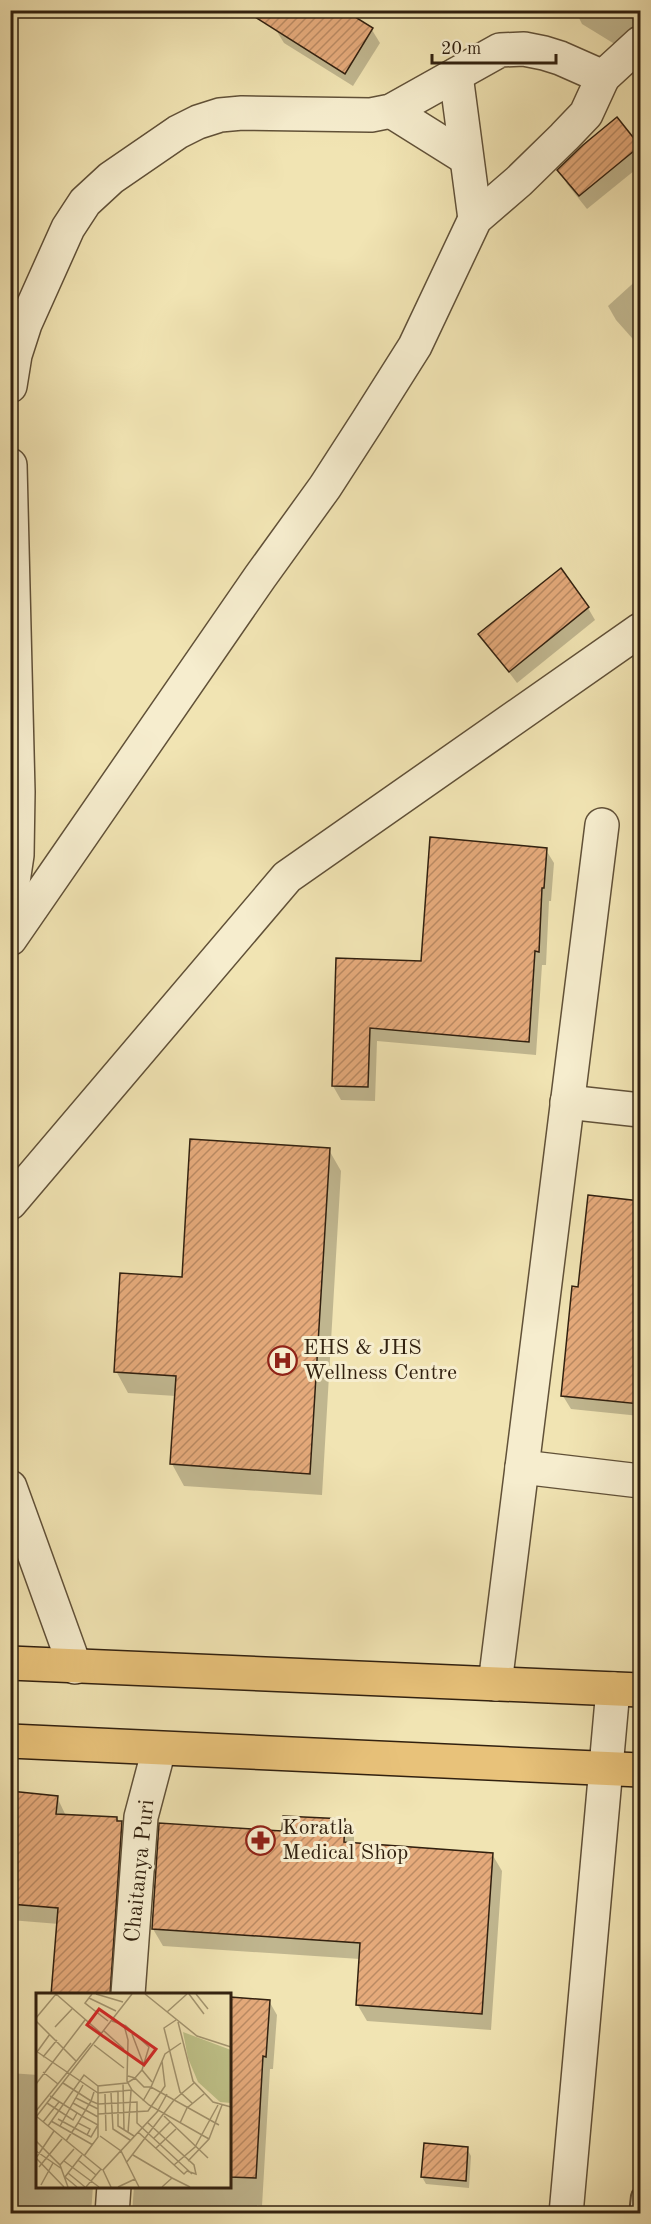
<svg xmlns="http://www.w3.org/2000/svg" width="651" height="2224" viewBox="0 0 651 2224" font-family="'Old Standard TT',serif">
  <defs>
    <pattern id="building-hatch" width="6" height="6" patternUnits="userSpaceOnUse" patternTransform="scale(1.5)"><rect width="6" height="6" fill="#e5aa7b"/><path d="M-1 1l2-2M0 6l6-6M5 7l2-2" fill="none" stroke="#ba8a63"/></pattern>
  </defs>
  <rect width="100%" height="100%" fill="#f1e4b3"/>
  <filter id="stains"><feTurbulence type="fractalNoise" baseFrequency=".00333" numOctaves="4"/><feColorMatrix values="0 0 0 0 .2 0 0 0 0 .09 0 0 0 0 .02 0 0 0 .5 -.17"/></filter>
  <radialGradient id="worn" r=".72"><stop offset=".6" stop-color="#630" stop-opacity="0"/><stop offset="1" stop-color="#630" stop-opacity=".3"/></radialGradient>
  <!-- shadow -->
  <g fill="#0003">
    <path d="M575 10H640V40L626 51 582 24Z"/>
    <path d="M276 30H372L380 43 353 86 284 43Z"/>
    <path d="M617 119 640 150V166L587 209 567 184 559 170Z"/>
    <path d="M640 277V347L616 320 608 306Z"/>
    <path d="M588 608 595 620 517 683 480 634Z"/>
    <path d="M546 850 554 863 551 901H549L546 965H542L536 1055 377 1041 375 1101 341 1100 333 1086 338 960 423 962Z"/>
    <path d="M329 1150 341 1171 322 1495 184 1486 172 1464 176 1396 128 1393 116 1371 183 1278Z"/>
    <path d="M590 1197 640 1203V1416L571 1409 563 1396 579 1289Z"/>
    <path d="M10 1793 57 1797 66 1816 116 1818 121 1822 131 1839 123 1943 68 1939 59 1924 10 1920Z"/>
    <path d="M344 1820 354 1837V1844L492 1854 502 1871 491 2030 367 2021 357 2004 360 1959 163 1946 153 1929 283 1832Z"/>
    <path d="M230 1998 269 2001 277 2015 273 2069H270L262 2206 257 2205V2214H132L134 2186H230Z"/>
    <path d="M10 2073 38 2075V2186H93L91 2214H10Z"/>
    <path d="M467 2149 471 2156 469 2188 426 2184 422 2177Z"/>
  </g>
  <!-- building -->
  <g fill="url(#building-hatch)" stroke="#31200f" stroke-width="1.5">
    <path d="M244 10H344L373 28 345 74Z"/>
    <path d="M617 117 640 146 579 196 557 170 583 145Z"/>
    <path d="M561 568 589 607 509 672 478 634Z"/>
    <path d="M430 837 547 848 544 888H542L539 952 535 951 529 1042 370 1028 368 1087 332 1086 336 958 421 961Z"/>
    <path d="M190 1139 330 1148 310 1474 170 1464 176 1376 114 1372 120 1273 182 1277Z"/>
    <path d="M588 1195 640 1201V1404L561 1396 572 1286 578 1287Z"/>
    <path d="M10 1791 58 1796 56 1814 117 1817V1821H122L110 1995H51L58 1908 10 1904Z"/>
    <path d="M283 1816 345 1819 344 1842 493 1853 482 2014 356 2005 360 1943 152 1929 159 1823 282 1831Z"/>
    <path d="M230 1997 270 2000 266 2057 263 2056 256 2178 230 2177Z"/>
    <path d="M424 2143 468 2147 466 2181 421 2177Z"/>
  </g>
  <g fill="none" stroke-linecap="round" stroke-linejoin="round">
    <defs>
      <path id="service" d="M638 2214 640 2196"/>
      <g id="minor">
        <path d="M456 75 475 219"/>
        <path d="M391 111 466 158"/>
        <path d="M10 386 15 355 25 324 68 228 85 202 111 178 178 132 198 122 220 115 242 113 371 115 391 111 500 50 524 49 544 53 560 58 603 77 640 43"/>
        <path d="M10 465 18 792 17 855 10 902"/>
        <path d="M10 939 260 577 325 487 367 422 415 346 475 219 519 181 564 137 586 114 603 77"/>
        <path d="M567 1102 640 1110"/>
        <path d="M10 1203 287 877 640 630"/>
        <path d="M522 1467 640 1481"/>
        <path d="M10 1487 75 1667"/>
        <path d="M495 1684 602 825"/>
        <path d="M128 1994 141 1817 159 1749"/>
        <path d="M112 2214 114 2186"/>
        <path d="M566 2214 613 1689"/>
      </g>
      <g id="primary">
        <path d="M10 1663 640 1690"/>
        <path d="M10 1741 640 1770"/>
      </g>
    </defs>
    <!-- service casing -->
    <use href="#service" stroke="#615138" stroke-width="20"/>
    <!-- minor casing -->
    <use href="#minor" stroke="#615138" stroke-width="36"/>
    <!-- primary casing -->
    <use href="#primary" stroke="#31200f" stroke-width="36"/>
    <!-- service -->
    <use href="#service" stroke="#f6edce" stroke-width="16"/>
    <!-- minor -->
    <use href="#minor" stroke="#f6edce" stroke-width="33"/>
    <!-- primary -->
    <use href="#primary" stroke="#e8c27a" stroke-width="33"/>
  </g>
  <!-- icons -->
  <defs>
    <symbol id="hospital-ring" viewBox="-11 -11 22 22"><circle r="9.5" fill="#f6edce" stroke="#8f2418" stroke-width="1.5"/><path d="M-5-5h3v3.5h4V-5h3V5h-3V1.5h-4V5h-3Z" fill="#8f2418"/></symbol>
    <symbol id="pharmacy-ring" viewBox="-11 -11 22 22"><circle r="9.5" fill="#f6edce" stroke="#8f2418" stroke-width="1.5"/><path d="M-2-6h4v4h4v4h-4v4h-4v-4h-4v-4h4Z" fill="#8f2418"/></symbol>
  </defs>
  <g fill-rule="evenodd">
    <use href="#hospital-ring" x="266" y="1344" width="33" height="33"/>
    <use href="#pharmacy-ring" x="244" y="1824" width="33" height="33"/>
  </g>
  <g text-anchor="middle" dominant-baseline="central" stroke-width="6" stroke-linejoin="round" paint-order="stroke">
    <!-- poi labels -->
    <g font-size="22" fill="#31200f" stroke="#f6edce" text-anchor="start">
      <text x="303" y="1348">EHS &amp; JHS<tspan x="303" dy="25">Wellness Centre</tspan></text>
      <text x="282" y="1828">Koratla<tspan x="282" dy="25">Medical Shop</tspan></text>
    </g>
    <!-- street labels -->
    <g font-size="22" fill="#31200f" stroke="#f6edce">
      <text transform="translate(140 1871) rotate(-84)">Chaitanya Puri</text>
    </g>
  </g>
  <!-- overview -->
  <g transform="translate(36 1993)">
    <rect width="195" height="195" fill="#f1e4b3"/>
    <path d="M147 39 195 57V110L184 109 162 89 152 65Z" fill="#bfc289"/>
    <path fill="none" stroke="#a49671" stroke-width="1.5" d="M56 1 49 10 72 28M60 1 87 9M109 1 161 43 195 54M153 1 168 21M160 1 172 16M53 5 80 18M131 19 151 1M0 25 20 1 66 41M140 27 128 35 144 99 156 110M0 28 40 68M76 28 88 32 92 47 91 88 96 97 113 112 173 146M142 29 157 88 177 109 195 114M89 32 113 54 106 77M19 34 36 16M68 38 88 56M96 41 107 70M58 52 88 75M0 58 62 100 96 97M1 59 14 41M7 64 21 47M7 79 22 91M92 83 99 85 106 77 116 89M27 90 55 108 58 99M87 90 88 136M0 91 49 27M82 99V133L98 143M75 100 77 136 94 147M69 101 70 138M14 103 46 123 55 108 62 111 101 109V130L156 181M40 105 62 116M107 108 115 94 183 132M11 110 37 127 41 120M37 110 62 124M0 118 55 50M62 121 112 118 129 93 126 68M0 123 66 177M128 123 172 165M0 124 96 1M22 126 55 144 62 132 46 123 42 130 54 136 51 142M15 128 57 152M7 129 23 109M144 130 151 115 168 101M12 133 48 82 62 93M24 133 47 92M102 139 148 181 151 178 160 181 158 172 111 129M92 140 95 98M64 143 85 158 103 194M118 145 134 129M0 148 24 172 32 194M30 148 42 130M120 155 140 136M0 158 26 176M97 162 136 185 126 194M48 163 62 144V93L91 90 99 85 108 94H115L129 61 145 50M0 165 28 194M0 165 18 138M42 167 60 182M28 168 63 194M152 168 173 146 186 112M90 170 138 107 158 90M24 172 38 156M138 172 159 154 182 112M3 174 26 146M32 180 49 194M136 185 154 194M5 192 17 170M41 194 29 184 46 162M50 194 65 176M75 194 67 177 121 119 131 101M82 194 99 186"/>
    <path fill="#d62828" fill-opacity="0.15" stroke="#d62828" stroke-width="3" d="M63 16 120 56 108 72 51 32Z"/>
    <rect width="195" height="195" fill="none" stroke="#31200f" stroke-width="3"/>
  </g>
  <!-- margin -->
  <rect width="651" height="2224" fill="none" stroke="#f1e4b3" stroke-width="36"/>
  <rect x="12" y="12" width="627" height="2200" fill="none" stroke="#31200f" stroke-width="3"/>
  <rect x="18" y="18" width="615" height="2188" fill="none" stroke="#31200f" stroke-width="1.5"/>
  <!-- scale -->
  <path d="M432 54v9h124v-9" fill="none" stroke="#31200f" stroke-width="3"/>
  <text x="441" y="54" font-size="18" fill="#31200f" stroke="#f6edce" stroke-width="4.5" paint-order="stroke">20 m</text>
  <rect width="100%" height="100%" filter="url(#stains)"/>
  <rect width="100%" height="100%" fill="url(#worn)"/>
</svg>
